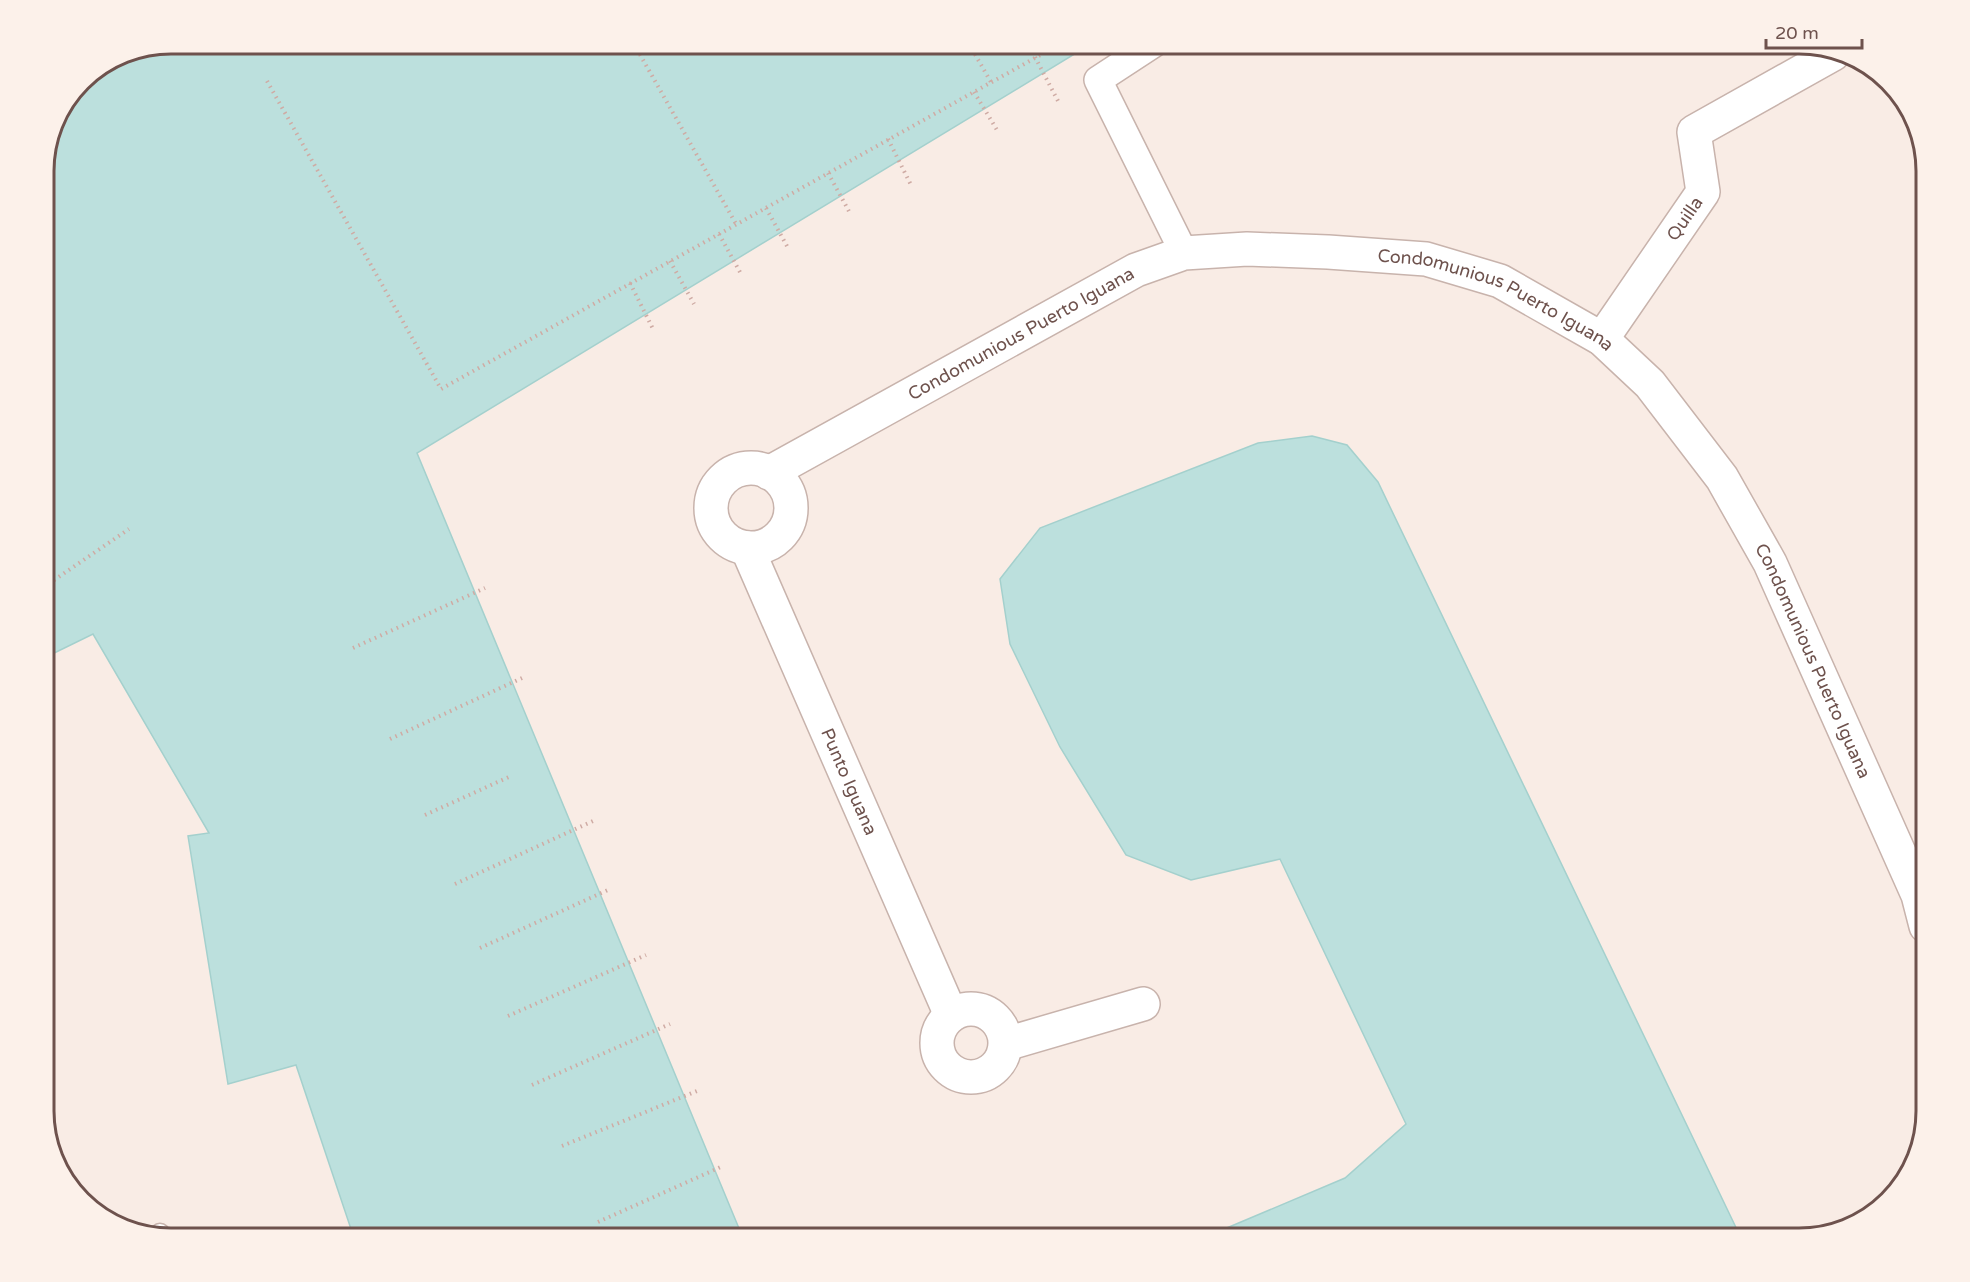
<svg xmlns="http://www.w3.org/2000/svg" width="1970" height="1282" viewBox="0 0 1970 1282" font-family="'Varela Round',sans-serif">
  <rect width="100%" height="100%" fill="#f9ece5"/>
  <!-- water -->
  <g fill="#bce0dd" stroke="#a4d0cd" stroke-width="1.5">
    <path d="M171 44H1091L417 453 743 1238H354L296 1065 228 1084 188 836 209 833 93 634 44 658V163L53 122 81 81 123 53Z"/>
    <path d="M1312 436 1347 445 1378 482 1741 1238H1203L1345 1178 1406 1124 1280 859 1191 880 1126 855 1060 747 1010 644 1000 579 1040 528 1258 443Z"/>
  </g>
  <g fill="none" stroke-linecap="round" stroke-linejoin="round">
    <defs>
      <path id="service" d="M158 1235 160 1233"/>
      <path id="pedestrian" d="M1153 44 1098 80 1184 253"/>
      <g id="minor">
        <path id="s1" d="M1602 339 1703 192 1694 132 1833 54"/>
        <circle cx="751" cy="508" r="40"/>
        <path id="s2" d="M769 473 1136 270 1184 253 1247 249 1328 252 1426 259 1500 281 1602 339 1650 384 1722 478 1770 563 1918 895 1926 926"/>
        <path id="s3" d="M747 548 951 1015"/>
        <circle cx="971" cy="1043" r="34"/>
        <path d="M1006 1044 1143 1004"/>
      </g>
    </defs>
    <!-- service casing -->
    <use href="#service" stroke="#c8b3ac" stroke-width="21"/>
    <!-- pedestrian casing -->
    <use href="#pedestrian" stroke="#c8b3ac" stroke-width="30"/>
    <!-- minor casing -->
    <use href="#minor" stroke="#c8b3ac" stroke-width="36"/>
    <!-- path -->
    <g stroke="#cfaba4" stroke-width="4" stroke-dasharray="1.5 4.5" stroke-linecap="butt">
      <path d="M634 44 736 224"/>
      <path d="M969 44 991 82"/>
      <path d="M1035 57 1058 101"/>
      <path d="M267 81 441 389 1060 44"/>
      <path d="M974 92 997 130"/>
      <path d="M888 139 912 187"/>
      <path d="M828 173 851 215"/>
      <path d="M766 208 788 248"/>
      <path d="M719 234 741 274"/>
      <path d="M670 261 694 304"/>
      <path d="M630 283 653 329"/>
      <path d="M44 587 129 529"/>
      <path d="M353 648 485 588"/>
      <path d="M390 739 522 678"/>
      <path d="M425 815 511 776"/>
      <path d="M455 884 593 821"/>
      <path d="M480 948 608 890"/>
      <path d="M508 1016 646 955"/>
      <path d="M532 1085 670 1024"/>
      <path d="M562 1146 697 1091"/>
      <path d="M598 1222 723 1166"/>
    </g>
    <!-- service -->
    <use href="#service" stroke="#fff" stroke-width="18"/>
    <!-- pedestrian -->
    <use href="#pedestrian" stroke="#fff" stroke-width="27"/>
    <!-- minor -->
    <use href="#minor" stroke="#fff" stroke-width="33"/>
  </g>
  <g text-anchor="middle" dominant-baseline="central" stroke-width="5" stroke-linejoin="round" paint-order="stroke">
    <!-- street labels -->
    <g font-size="18" fill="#6e524d" stroke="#fcf1ea">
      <text stroke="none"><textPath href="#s1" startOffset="146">Quilla</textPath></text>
      <text stroke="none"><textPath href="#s2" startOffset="792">Condomunious Puerto Iguana</textPath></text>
      <text stroke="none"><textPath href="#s2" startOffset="288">Condomunious Puerto Iguana</textPath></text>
      <text stroke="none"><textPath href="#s2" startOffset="1296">Condomunious Puerto Iguana</textPath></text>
      <text stroke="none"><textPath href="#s3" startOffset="255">Punto Iguana</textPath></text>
    </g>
  </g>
  <!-- crop -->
  <path d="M0 0H1970V1282H0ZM171 54H1799A117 117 0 0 1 1916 171V1111A117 117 0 0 1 1799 1228H171A117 117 0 0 1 54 1111V171A117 117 0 0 1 171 54Z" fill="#fcf1ea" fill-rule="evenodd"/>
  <path fill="none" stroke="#6e524d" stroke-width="3" d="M171 54H1799A117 117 0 0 1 1916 171V1111A117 117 0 0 1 1799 1228H171A117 117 0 0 1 54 1111V171A117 117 0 0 1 171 54Z"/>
  <!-- scale -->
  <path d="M1766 39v9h96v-9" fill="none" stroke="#6e524d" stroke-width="3"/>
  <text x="1775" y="39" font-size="18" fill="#6e524d" stroke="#fcf1ea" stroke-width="4.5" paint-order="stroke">20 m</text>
</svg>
